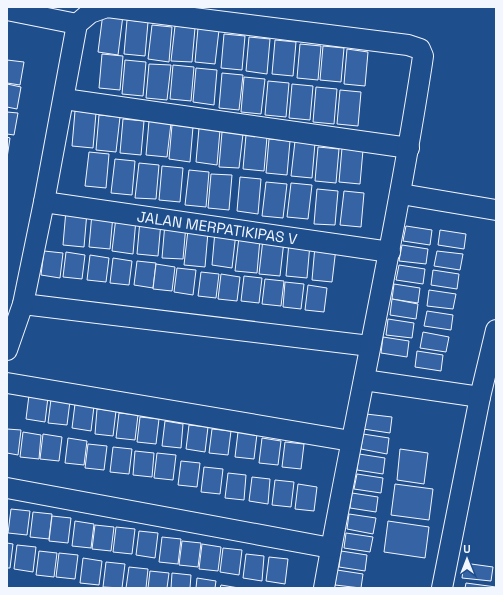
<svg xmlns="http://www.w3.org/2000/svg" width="503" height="595" viewBox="0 0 503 595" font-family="'Space Grotesk',sans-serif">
  <rect width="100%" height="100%" fill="#1f4e8c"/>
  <!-- building -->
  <g fill="#3563a3" stroke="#f2f6ff">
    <path d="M103 13 123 15 118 55 98 52Z"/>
    <path d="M127 20 148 22 145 56 124 54Z"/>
    <path d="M152 25 172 27 169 62 148 59Z"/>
    <path d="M175 26 195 28 192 62 171 61Z"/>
    <path d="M198 28 219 30 215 64 195 62Z"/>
    <path d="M224 34 245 36 242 70 221 68Z"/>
    <path d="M249 37 270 39 267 74 246 71Z"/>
    <path d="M275 40 296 42 293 76 272 74Z"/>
    <path d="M300 44 321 46 318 80 297 78Z"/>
    <path d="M323 46 344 48 341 82 320 80Z"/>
    <path d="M347 49 368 52 365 86 344 84Z"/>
    <path d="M102 54 123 56 120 90 99 88Z"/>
    <path d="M7 60 24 62 20 85 7 83Z"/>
    <path d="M125 60 146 62 143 96 122 94Z"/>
    <path d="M149 64 171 65 167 100 146 98Z"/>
    <path d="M173 65 194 67 191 101 170 99Z"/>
    <path d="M196 68 217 70 214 105 193 102Z"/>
    <path d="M222 73 243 75 239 110 219 108Z"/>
    <path d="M244 77 265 79 261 114 241 112Z"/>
    <path d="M268 81 289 83 286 117 265 115Z"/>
    <path d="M7 84 21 87 17 109 7 107Z"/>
    <path d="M292 84 313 86 310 120 289 118Z"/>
    <path d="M316 87 337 89 334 124 313 122Z"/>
    <path d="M340 90 361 92 358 126 337 124Z"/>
    <path d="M75 111 96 113 93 148 72 146Z"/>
    <path d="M7 112 18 113 14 135 7 134Z"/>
    <path d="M99 115 120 117 116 152 96 150Z"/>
    <path d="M123 119 144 121 141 155 120 153Z"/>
    <path d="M149 121 171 123 167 157 146 155Z"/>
    <path d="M172 125 193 127 190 162 169 159Z"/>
    <path d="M199 128 220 130 217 165 196 162Z"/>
    <path d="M222 132 243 134 239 168 219 167Z"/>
    <path d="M246 135 267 137 264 171 243 169Z"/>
    <path d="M7 137 10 138 7 158Z"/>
    <path d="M269 139 290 141 287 175 266 173Z"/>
    <path d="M295 141 315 143 312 178 291 176Z"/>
    <path d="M318 147 339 149 336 183 315 181Z"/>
    <path d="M342 148 363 150 360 184 339 182Z"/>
    <path d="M89 152 109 154 106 188 85 186Z"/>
    <path d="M115 159 135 161 132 195 111 193Z"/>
    <path d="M139 163 159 165 156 199 135 198Z"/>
    <path d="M162 166 183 168 180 202 159 200Z"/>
    <path d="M189 170 209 172 206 207 185 205Z"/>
    <path d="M211 174 232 175 229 210 208 208Z"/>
    <path d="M240 177 261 179 258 214 237 211Z"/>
    <path d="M266 182 287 184 283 218 262 216Z"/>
    <path d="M291 183 312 185 308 219 287 217Z"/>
    <path d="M317 189 338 191 335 225 314 224Z"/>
    <path d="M344 191 364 193 361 227 340 225Z"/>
    <path d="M66 210 87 212 84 247 63 245Z"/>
    <path d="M92 213 113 215 110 249 89 247Z"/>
    <path d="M116 217 136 219 133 254 112 251Z"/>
    <path d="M140 220 161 222 158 256 137 254Z"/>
    <path d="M165 223 186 225 183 259 162 258Z"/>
    <path d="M406 226 432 230 430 245 403 241Z"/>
    <path d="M188 230 208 232 205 267 184 265Z"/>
    <path d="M440 230 466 234 464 249 438 245Z"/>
    <path d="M215 231 236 233 232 268 212 265Z"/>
    <path d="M239 237 260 239 257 273 235 271Z"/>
    <path d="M263 239 284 241 280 276 259 274Z"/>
    <path d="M289 242 310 244 307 278 286 276Z"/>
    <path d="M402 245 428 249 426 264 399 261Z"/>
    <path d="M315 246 336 248 332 282 312 280Z"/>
    <path d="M44 251 63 253 60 278 41 275Z"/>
    <path d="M437 251 463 254 460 270 434 266Z"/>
    <path d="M66 252 85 255 82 279 63 277Z"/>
    <path d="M90 255 109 258 106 282 87 280Z"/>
    <path d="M113 258 132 261 129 285 110 283Z"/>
    <path d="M137 261 156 263 153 288 134 285Z"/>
    <path d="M156 264 175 267 172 291 153 289Z"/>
    <path d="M399 265 425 269 423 284 396 280Z"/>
    <path d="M177 268 196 270 193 295 174 292Z"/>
    <path d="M433 270 459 274 457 289 431 285Z"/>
    <path d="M201 272 219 274 216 298 198 296Z"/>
    <path d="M221 274 240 277 237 301 218 299Z"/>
    <path d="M244 276 262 278 259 303 241 301Z"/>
    <path d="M265 279 284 281 281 306 262 304Z"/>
    <path d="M285 282 304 284 301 309 283 307Z"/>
    <path d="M394 284 420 288 418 303 392 299Z"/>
    <path d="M308 285 327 288 324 312 305 310Z"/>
    <path d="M429 290 456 294 453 309 427 306Z"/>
    <path d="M392 299 418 304 416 319 390 315Z"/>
    <path d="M427 311 453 315 451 330 424 326Z"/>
    <path d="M388 319 414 323 412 338 386 335Z"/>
    <path d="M423 332 449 337 446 352 420 348Z"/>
    <path d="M383 337 409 341 407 357 381 353Z"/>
    <path d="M417 351 443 355 441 371 415 367Z"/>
    <path d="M29 395 48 397 45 422 26 419Z"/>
    <path d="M51 399 70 401 67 425 48 423Z"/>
    <path d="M75 404 94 406 91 431 72 428Z"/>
    <path d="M97 409 116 411 113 436 95 434Z"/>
    <path d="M119 413 138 415 135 440 116 438Z"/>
    <path d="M366 414 392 417 390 433 363 429Z"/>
    <path d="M140 417 159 419 156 444 137 442Z"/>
    <path d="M165 421 183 424 181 448 162 446Z"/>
    <path d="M189 425 208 427 205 452 186 449Z"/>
    <path d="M7 429 21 430 18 455 7 453Z"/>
    <path d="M212 429 231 431 228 455 209 453Z"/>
    <path d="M23 432 41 435 39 459 20 457Z"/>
    <path d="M238 432 257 434 254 459 235 457Z"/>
    <path d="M43 434 62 437 59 461 40 459Z"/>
    <path d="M363 434 389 438 387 454 361 449Z"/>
    <path d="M68 438 87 441 84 465 65 463Z"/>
    <path d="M262 438 281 441 278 465 259 463Z"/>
    <path d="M285 442 304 444 301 469 282 467Z"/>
    <path d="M88 444 107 446 104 470 85 468Z"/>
    <path d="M113 447 132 449 129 474 110 472Z"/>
    <path d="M400 449 428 453 424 484 397 480Z"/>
    <path d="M135 451 154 453 152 477 133 475Z"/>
    <path d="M157 453 176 455 173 480 154 478Z"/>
    <path d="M359 454 385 458 383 474 357 470Z"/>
    <path d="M181 461 200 463 197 487 178 485Z"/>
    <path d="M204 467 223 469 220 494 201 492Z"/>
    <path d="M228 473 246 475 244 500 225 498Z"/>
    <path d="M357 474 383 478 381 493 354 489Z"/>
    <path d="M252 477 270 479 268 504 249 501Z"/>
    <path d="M275 480 294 482 291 507 272 505Z"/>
    <path d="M298 484 317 487 314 511 295 509Z"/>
    <path d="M395 484 433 489 429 520 391 515Z"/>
    <path d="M352 493 378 497 376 512 350 508Z"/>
    <path d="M11 509 30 511 27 535 8 533Z"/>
    <path d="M33 512 52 514 49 539 30 537Z"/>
    <path d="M349 514 376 518 373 534 347 529Z"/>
    <path d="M52 516 71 518 68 543 49 541Z"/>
    <path d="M75 521 94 524 91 548 72 546Z"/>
    <path d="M388 521 429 527 425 558 384 552Z"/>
    <path d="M95 525 114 527 111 551 92 549Z"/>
    <path d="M116 527 135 529 132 554 113 552Z"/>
    <path d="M139 531 158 533 155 558 136 555Z"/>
    <path d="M346 533 373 537 370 552 344 548Z"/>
    <path d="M162 537 181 539 178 564 159 562Z"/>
    <path d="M182 541 201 543 198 567 179 565Z"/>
    <path d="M7 543 13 544 10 568H7Z"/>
    <path d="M202 544 221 547 218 571 199 569Z"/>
    <path d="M17 545 36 547 33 572 14 569Z"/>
    <path d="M223 548 242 550 239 575 220 572Z"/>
    <path d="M39 551 57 553 54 577 36 575Z"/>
    <path d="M341 551 367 555 365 571 339 567Z"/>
    <path d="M59 553 78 555 75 579 56 577Z"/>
    <path d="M246 554 264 556 262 581 243 578Z"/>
    <path d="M269 557 288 559 285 584 266 581Z"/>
    <path d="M83 558 102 561 99 585 80 583Z"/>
    <path d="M106 562 125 564 122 588 103 587Z"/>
    <path d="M464 563 493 567 491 581 462 578Z"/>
    <path d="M129 567 148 569 146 588H126Z"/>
    <path d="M337 570 363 574 361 588 335 585Z"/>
    <path d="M150 571 169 573 167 588H148Z"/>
    <path d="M172 573 191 575 190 588H171Z"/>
    <path d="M197 578 216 581 215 588H196Z"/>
    <path d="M466 583 496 587V588H465Z"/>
    <path d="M221 585 239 588H220Z"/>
  </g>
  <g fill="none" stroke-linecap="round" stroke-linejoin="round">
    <defs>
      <g id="minor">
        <path d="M7 10 77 24"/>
        <path d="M64 99 409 148"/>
        <path d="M401 194 496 210"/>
        <path id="s1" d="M44 202 390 252"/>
        <path d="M23 304 370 346"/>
        <path d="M7 350 23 304 44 202 77 24 90 13 107 7 408 45 420 49 423 56 422 63C395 239 355 413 324 588"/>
        <path d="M364 380 480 397"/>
        <path d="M7 383 351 441"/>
        <path d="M7 488 331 548"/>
        <path d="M442 588 480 397 496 330"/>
      </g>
    </defs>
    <!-- minor casing -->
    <use href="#minor" stroke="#f2f6ff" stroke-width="22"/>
    <!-- minor -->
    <use href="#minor" stroke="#1f4e8c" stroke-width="20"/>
  </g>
  <g text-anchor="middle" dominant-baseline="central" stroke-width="3" stroke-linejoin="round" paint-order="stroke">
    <!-- street labels -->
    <g font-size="15" fill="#f2f6ff" stroke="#1f4e8c">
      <text stroke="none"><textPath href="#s1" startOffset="175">JALAN MERPATIKIPAS V</textPath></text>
    </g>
  </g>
  <!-- border -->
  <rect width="503" height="595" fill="none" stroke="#f2f6ff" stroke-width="16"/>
  <!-- north arrow -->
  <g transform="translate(467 559)" stroke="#1f4e8c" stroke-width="3" paint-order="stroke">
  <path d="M0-3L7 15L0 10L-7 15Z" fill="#f2f6ff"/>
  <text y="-6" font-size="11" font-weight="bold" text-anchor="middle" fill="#f2f6ff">U</text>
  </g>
</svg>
